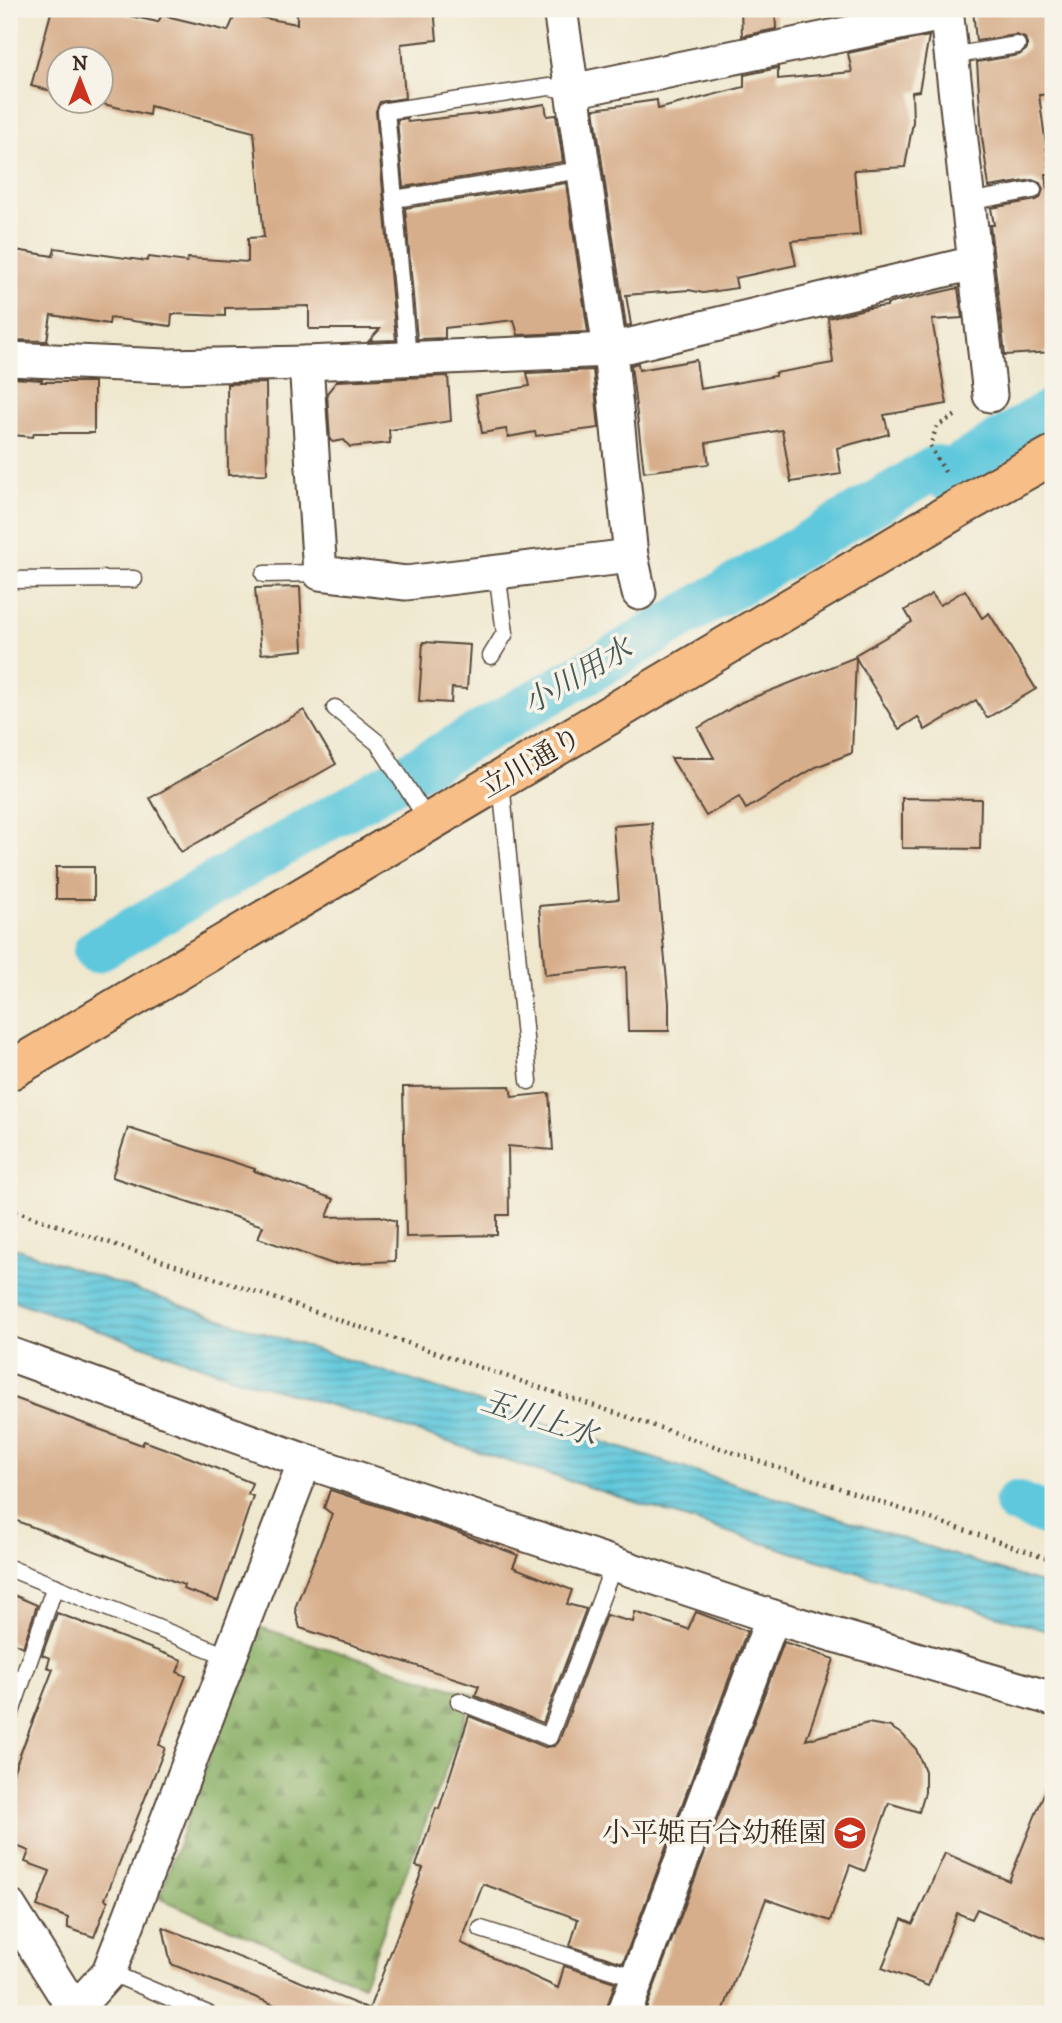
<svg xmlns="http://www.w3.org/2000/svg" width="1062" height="2023" viewBox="0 0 1062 2023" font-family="'IM FELL DW Pica','Noto Serif JP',serif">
  <defs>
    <pattern id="forest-firs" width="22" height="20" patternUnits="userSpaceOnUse" patternTransform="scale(1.75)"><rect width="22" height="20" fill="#8ab066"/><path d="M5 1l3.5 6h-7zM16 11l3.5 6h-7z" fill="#728f53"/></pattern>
    <pattern id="water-rules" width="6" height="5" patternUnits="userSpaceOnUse" patternTransform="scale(1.75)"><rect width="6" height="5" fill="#5fc8dc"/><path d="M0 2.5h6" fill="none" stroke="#50a3b2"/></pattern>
  </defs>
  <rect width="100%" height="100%" fill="#f7f3e8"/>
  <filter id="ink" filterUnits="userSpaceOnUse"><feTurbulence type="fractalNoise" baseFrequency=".0143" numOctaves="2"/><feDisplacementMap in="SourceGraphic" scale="14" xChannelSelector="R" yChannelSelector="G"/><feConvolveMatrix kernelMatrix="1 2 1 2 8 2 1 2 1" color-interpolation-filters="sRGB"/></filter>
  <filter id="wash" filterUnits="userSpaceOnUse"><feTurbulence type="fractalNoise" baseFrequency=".00686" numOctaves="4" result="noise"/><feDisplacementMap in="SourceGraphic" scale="28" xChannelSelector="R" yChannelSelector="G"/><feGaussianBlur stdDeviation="1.57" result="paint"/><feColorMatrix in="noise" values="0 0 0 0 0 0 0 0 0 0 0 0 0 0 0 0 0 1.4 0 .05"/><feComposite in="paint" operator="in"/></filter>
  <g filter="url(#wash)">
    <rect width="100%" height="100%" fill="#efe8cf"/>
    <!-- forest -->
    <path fill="url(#forest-firs)" stroke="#626d42" stroke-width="2" d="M256 1626 474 1695 363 1985 159 1898Z"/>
    <!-- water -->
    <path fill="url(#water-rules)" stroke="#4d797d" stroke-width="2" d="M9 1246 224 1320 1053 1587V1633L753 1540 364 1415 234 1377 9 1299Z"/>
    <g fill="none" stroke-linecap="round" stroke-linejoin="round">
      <!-- canal -->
      <g stroke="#5fc8dc" stroke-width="44">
        <path d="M95 951 616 656 936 467 942 476 1053 409"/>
        <path d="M1016 1503 1053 1517"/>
      </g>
    </g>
    <g id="blocks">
      <!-- building -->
      <g fill="#d7ae8b">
        <path d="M52 9H98L158 22 162 15 228 31 236 13 297 24V9H434L437 40 401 44 405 98 380 102 376 111 396 340 369 341 380 329H309V306L225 308V316L172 314 171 326 110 318 109 324 51 315 47 341 9 340V249L53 256 55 248 147 261 149 257 187 262 188 258 248 262V238L264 237 254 132 150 106 149 115 95 102H102V60H60V93L31 86Z"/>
        <path d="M741 9H775L776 29 742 36Z"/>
        <path d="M840 9H873L841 15Z"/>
        <path d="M973 9H1053V94L1039 95 1050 174H1046L1053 232V352L1005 355 990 225H994L991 208 1036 200 1040 198 1043 189 1040 183 1032 180 989 187 982 137 977 62 1019 55 1027 49V44L1025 38 1016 35 976 41Z"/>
        <path d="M929 36 919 91 912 92 913 122 905 167 854 170 860 235 791 241 796 265 735 278 737 288 703 293 689 290 626 295 631 325 626 326 594 109 657 100 658 109 744 87V75L778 68V79L852 72 848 53Z"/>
        <path d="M545 104 547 116 556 115 563 162 403 187 397 120 407 118 408 122 496 112Z"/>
        <path d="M566 183 588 332 518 335 514 320 445 328V338L417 339 405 208Z"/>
        <path d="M958 288 962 318 932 320 947 404 884 415 889 434 837 448 841 474 791 482 782 430 706 443 709 464 644 472 631 365 638 363 639 370 696 360 700 389 775 376V373L833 363 828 318 869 308 887 306V304Z"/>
        <path d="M593 370 599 428 536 436 535 432 508 437 506 429 482 433 476 395 530 386 527 373Z"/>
        <path d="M448 376 451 421 389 430 390 443 350 447 344 440 333 442 330 440 327 393 337 381Z"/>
        <path d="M13 378 42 380 41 382H94V433H34L33 437 13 435Z"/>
        <path d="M266 383 267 474 228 475 227 384Z"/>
        <path d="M300 587 303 650 261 654 255 588Z"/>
        <path d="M965 590 982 618 989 613 1036 689 987 718 976 700 925 730 918 717 899 729 856 658 852 753 816 767 746 809 739 797 706 816 671 758H714L698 728 742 702 856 657 855 655 912 622 905 610 932 594 940 605Z"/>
        <path d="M423 642 470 645 467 689 452 688 451 703 419 701Z"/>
        <path d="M304 710 336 764 181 852 150 798Z"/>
        <path d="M902 798 981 799 980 849 902 848Z"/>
        <path d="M652 823 669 1003V1031H628L626 967 545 975 539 906 619 899 613 826Z"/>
        <rect x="56" y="867" width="38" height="32"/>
        <path d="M510 1086 512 1097 549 1093 553 1150 508 1146 509 1215H497V1235L406 1237 403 1087Z"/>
        <path d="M128 1128 255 1169 254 1171 334 1199 327 1217 380 1216 396 1221 395 1261 333 1264 258 1238 263 1226 112 1177Z"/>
        <path d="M9 1396 142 1445 144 1441 191 1458 252 1483 248 1494 253 1496 218 1601 183 1589 184 1585 9 1518Z"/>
        <path d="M330 1490 451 1530 518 1555 513 1567 572 1590 567 1604 586 1609 543 1723 475 1696 479 1686 300 1628 295 1608 332 1514 324 1508Z"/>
        <path d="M9 1593 37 1605 23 1647 9 1641Z"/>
        <path d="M635 1612 688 1629 696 1612 747 1631 623 1963 570 1946 578 1919 483 1884 461 1943 558 1988 564 1966 615 1982 605 2014H277L280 2007 171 1964 163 1927 369 2009 423 1868 416 1866 436 1808 439 1809 469 1716 545 1747 555 1746 559 1741 606 1615 633 1622Z"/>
        <path d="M57 1613 182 1660 177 1672 186 1676 159 1745 165 1748 105 1899 108 1901 94 1937 68 1928V1918L37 1906 50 1871 25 1862 29 1851 9 1843V1783L53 1669 47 1667 50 1658 42 1655Z"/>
        <path d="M784 1642 834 1659 806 1740 868 1723 890 1727 903 1735 916 1749 925 1771V1792L919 1812 889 1803 865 1871 850 1865 830 1921 766 1899 722 2014H644Z"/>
        <path d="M1051 1776H1053V1941L977 1909 972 1919 957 1913 928 1986 882 1968 902 1919 913 1924 945 1853 1009 1881Z"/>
      </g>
    </g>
  </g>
  <g filter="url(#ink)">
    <use href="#blocks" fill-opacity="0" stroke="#564639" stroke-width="2"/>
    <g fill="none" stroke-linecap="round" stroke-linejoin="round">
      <defs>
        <g id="lane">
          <path d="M951 56 1017 45"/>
          <path d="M394 199 386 111 549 87 572 91"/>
          <path d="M967 202 1033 190"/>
          <path d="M408 358 394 199 582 170"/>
          <path d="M264 574 320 573"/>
          <path d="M9 580 134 579"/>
          <path d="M491 656 505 633 497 572"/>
          <path d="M335 708 378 743 429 822"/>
          <path d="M501 781 529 1081"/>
          <path d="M9 1568 229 1657"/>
          <path d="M459 1701 549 1737 614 1564"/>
          <path d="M9 1718 55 1586"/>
          <path d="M481 1929 637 1978"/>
          <path d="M109 1972 208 2014"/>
        </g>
        <g id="street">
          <path d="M560 9 610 350 631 556 639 593"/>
          <path d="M946 9 990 395"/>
          <path d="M572 91 947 13"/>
          <path d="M9 359 166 366 306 363 610 350 974 263"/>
          <path d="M306 363 320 573 406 583 631 556"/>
          <path d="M9 1354 305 1461 773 1617 1053 1699"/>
          <path d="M9 1906 77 2014"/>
          <path d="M74 2011 109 1972 305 1461"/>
          <path d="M624 2014 773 1617"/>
        </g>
        <path id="primary" d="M9 1071 962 506 1053 455"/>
      </defs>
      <!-- lane casing -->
      <use href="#lane" stroke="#564639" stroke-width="19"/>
      <!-- street casing -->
      <use href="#street" stroke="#564639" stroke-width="37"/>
      <!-- primary casing -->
      <use href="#primary" stroke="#564639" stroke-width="42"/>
      <!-- path -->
      <g stroke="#564639" stroke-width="4.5" stroke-dasharray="2 5" stroke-linecap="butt">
        <path d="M945 472 930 446 937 426 958 414"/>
        <path d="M9 1209 1053 1560"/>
      </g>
      <!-- lane -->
      <use href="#lane" stroke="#fff" stroke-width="16"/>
      <!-- street -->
      <use href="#street" stroke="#fff" stroke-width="33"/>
      <!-- primary -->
      <use href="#primary" stroke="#f7be87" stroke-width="38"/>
    </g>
  </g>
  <!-- icons -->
  <defs>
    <symbol id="school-disc" viewBox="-11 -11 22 22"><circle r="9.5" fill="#c8321e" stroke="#f7f3e8"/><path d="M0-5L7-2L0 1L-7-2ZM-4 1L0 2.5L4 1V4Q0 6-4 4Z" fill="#fff"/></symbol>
  </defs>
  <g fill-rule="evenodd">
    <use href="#school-disc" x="831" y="1814" width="38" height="38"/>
  </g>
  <g text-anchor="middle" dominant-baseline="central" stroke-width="7" stroke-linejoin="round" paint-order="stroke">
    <!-- street labels -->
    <g font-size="28" fill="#3b2a1e" stroke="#f7f3e8">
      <text transform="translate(531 763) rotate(-30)">立川通り</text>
    </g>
    <!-- poi labels -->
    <g font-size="28" fill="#3b2a1e" stroke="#f7f3e8" text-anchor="end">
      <text x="826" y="1833">小平姫百合幼稚園</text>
    </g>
    <!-- water labels -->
    <g font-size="30" font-style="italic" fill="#465957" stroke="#f7f3e8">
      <text transform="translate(578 677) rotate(-30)">小川用水</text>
      <text transform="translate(539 1419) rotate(18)">玉川上水</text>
    </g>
  </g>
  <!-- margin -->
  <rect width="1062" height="2023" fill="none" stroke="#f7f3e8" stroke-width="35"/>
  <!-- north arrow -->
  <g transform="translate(80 80)"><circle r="33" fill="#f7f3e8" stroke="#aca397" stroke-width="2"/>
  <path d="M0-5L12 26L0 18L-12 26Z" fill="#c8321e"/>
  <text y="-10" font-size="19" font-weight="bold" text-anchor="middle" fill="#3b2a1e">N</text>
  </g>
</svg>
